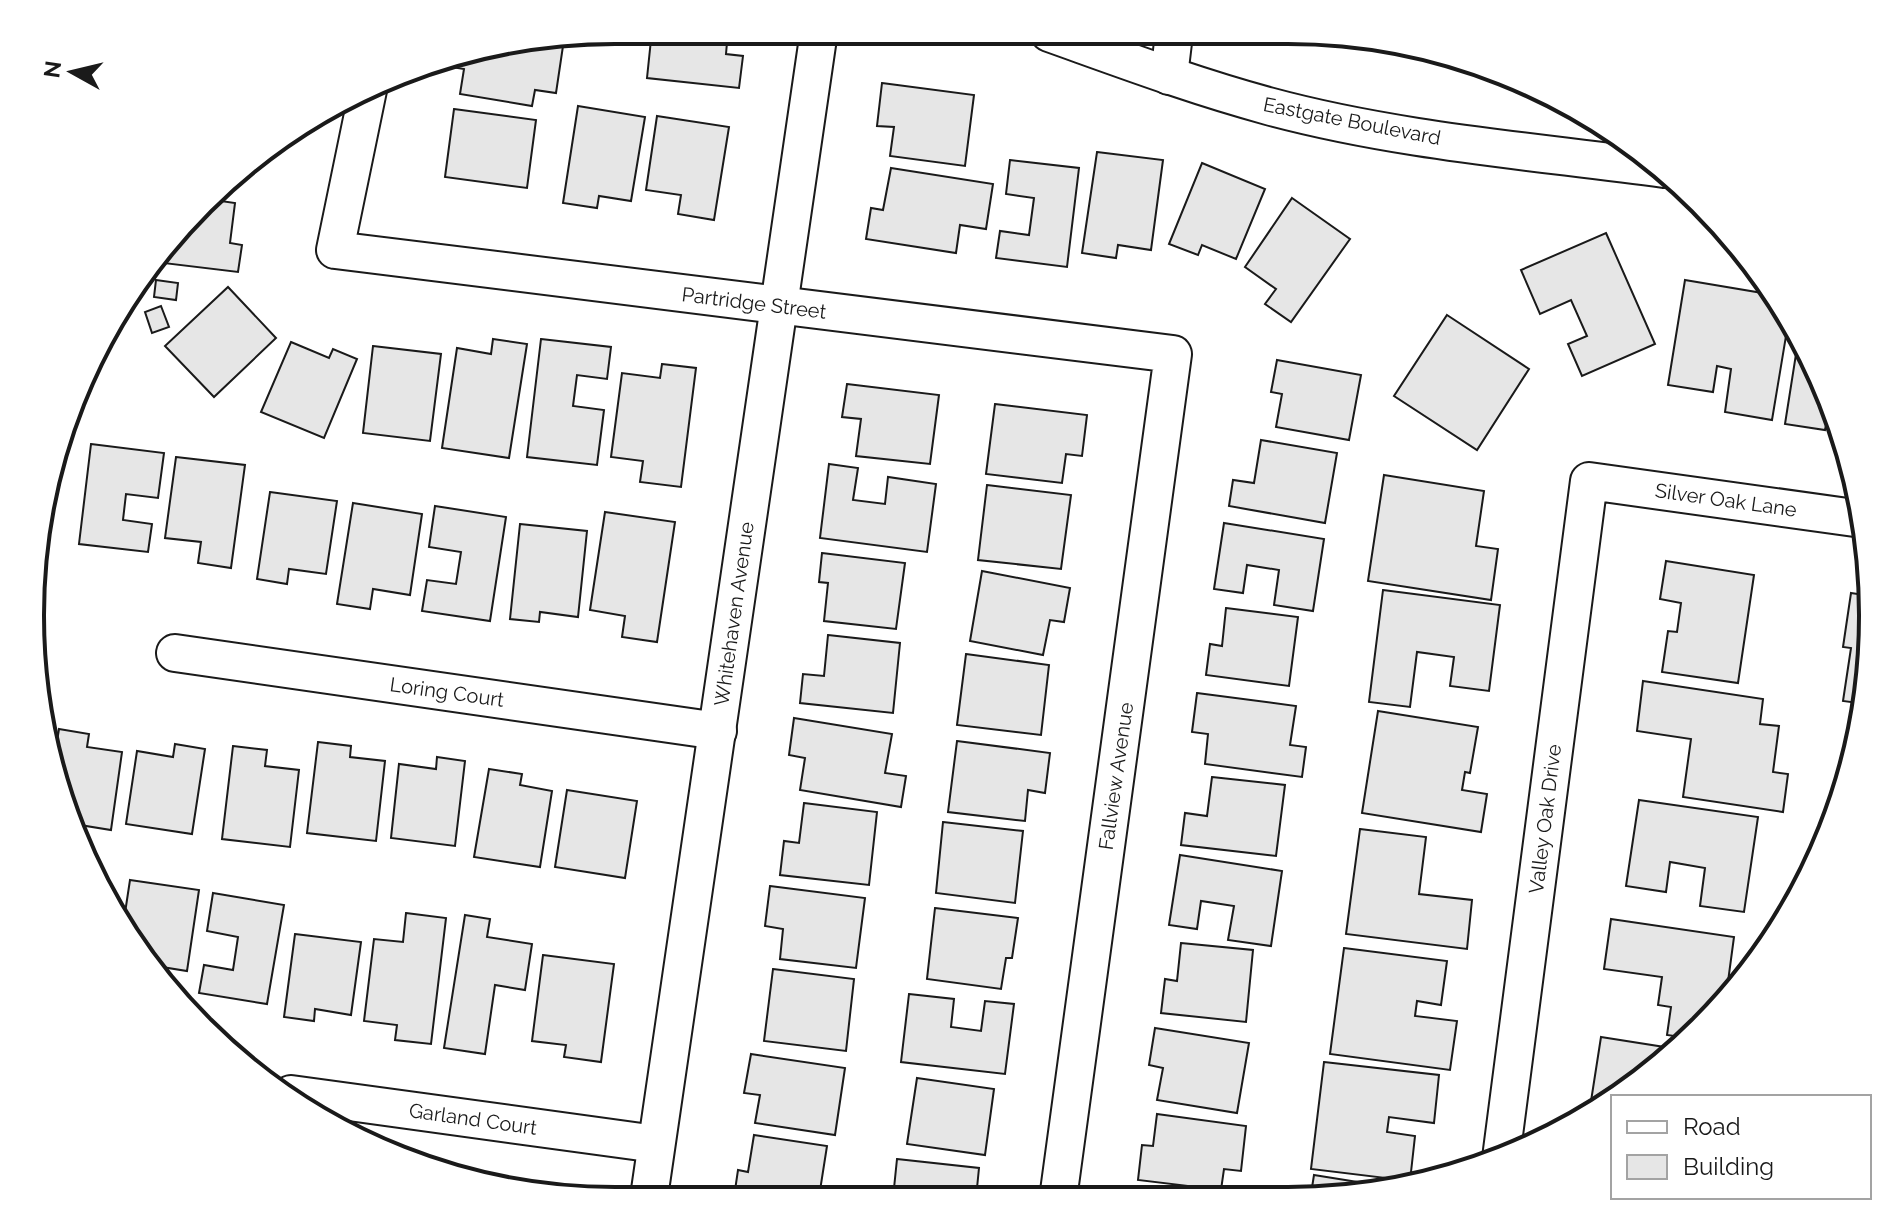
<svg xmlns="http://www.w3.org/2000/svg" width="1903" height="1231" viewBox="0 0 1903 1231" font-family="Raleway,sans-serif">
  <rect width="100%" height="100%" fill="#fff"/>
  <!-- building -->
  <g fill="#e6e6e6" stroke="#1a1a1a" stroke-width="2">
    <path d="M652 30 728 31 726 54 743 56 739 88 647 78Z"/>
    <path d="M541 42 563 46 556 93 535 90 532 106 460 94 464 69 445 66 446 58Z"/>
    <path d="M882 83 974 95 965 166 890 156 894 127 877 126Z"/>
    <path d="M578 106 645 117 631 201 599 196 597 208 563 203Z"/>
    <path d="M454 109 536 120 527 188 445 177Z"/>
    <path d="M657 116 729 127 714 220 678 214 681 195 646 190Z"/>
    <path d="M1097 152 1163 160 1151 250 1118 245 1116 258 1082 253Z"/>
    <path d="M1010 160 1079 168 1067 267 996 258 1000 231 1029 235 1034 198 1006 194Z"/>
    <path d="M1202 163 1265 189 1236 259 1202 245 1198 255 1169 244Z"/>
    <path d="M891 168 993 184 986 229 960 225 956 253 866 239 871 208 883 210Z"/>
    <path d="M1292 198 1350 239 1291 322 1265 304 1276 289 1245 267Z"/>
    <path d="M214 200 235 203 230 243 242 245 238 272 155 262 156 254Z"/>
    <path d="M1606 233 1655 344 1582 376 1568 344 1587 336 1571 300 1540 314 1521 270Z"/>
    <path d="M156 280 178 283 176 300 154 297Z"/>
    <path d="M1685 280 1774 295 1789 318 1772 420 1725 412 1731 369 1717 366 1713 392 1668 385Z"/>
    <path d="M228 287 276 338 214 397 165 346Z"/>
    <path d="M161 306 169 327 152 333 145 312Z"/>
    <path d="M1447 315 1529 369 1477 450 1394 396Z"/>
    <path d="M1799 335 1812 356 1835 416 1828 415 1825 430 1785 424Z"/>
    <path d="M493 339 527 344 509 458 442 448 457 348 491 354Z"/>
    <path d="M541 339 611 347 607 379 577 375 573 406 604 410 597 465 527 457Z"/>
    <path d="M291 342 329 358 333 349 357 359 324 438 261 412Z"/>
    <path d="M373 346 441 354 430 441 363 433Z"/>
    <path d="M1277 360 1361 375 1349 440 1276 427 1282 394 1271 392Z"/>
    <path d="M662 364 696 368 681 487 640 482 643 461 611 457 622 373 660 378Z"/>
    <path d="M847 384 939 395 930 464 856 456 861 419 842 417Z"/>
    <path d="M995 404 1087 415 1082 456 1066 454 1062 483 986 474Z"/>
    <path d="M1261 440 1337 453 1325 523 1229 506 1233 480 1254 483Z"/>
    <path d="M91 444 164 453 158 498 126 494 123 520 152 524 148 552 79 544Z"/>
    <path d="M176 457 245 465 231 568 198 563 201 542 165 538Z"/>
    <path d="M829 464 858 468 853 500 885 504 888 477 936 484 927 552 820 538Z"/>
    <path d="M1384 475 1484 491 1476 546 1498 549 1491 600 1368 581Z"/>
    <path d="M987 485 1071 495 1061 569 978 560Z"/>
    <path d="M270 492 337 501 326 574 289 569 287 584 257 579Z"/>
    <path d="M353 503 422 514 410 595 373 589 370 609 337 604Z"/>
    <path d="M435 506 506 517 490 621 422 611 427 580 456 584 461 552 429 547Z"/>
    <path d="M605 512 675 522 657 642 622 637 625 616 590 610Z"/>
    <path d="M1224 523 1324 539 1313 611 1274 605 1279 570 1247 565 1243 593 1214 589Z"/>
    <path d="M520 524 587 531 578 617 540 612 539 622 510 619Z"/>
    <path d="M822 553 905 563 896 629 824 621 828 583 819 582Z"/>
    <path d="M1666 561 1754 575 1738 683 1662 672 1668 631 1677 632 1681 603 1660 599Z"/>
    <path d="M982 571 1070 588 1064 622 1050 620 1043 655 970 641Z"/>
    <path d="M1383 590 1500 605 1489 691 1450 686 1454 657 1417 652 1410 707 1369 702Z"/>
    <path d="M1851 593 1871 596 1868 691 1865 704 1843 701 1851 648 1843 647Z"/>
    <path d="M1226 608 1298 617 1289 686 1206 675 1210 644 1222 646Z"/>
    <path d="M828 635 900 643 893 713 800 703 803 674 824 676Z"/>
    <path d="M966 654 1049 665 1041 735 957 725Z"/>
    <path d="M1643 681 1763 699 1760 724 1779 726 1773 772 1788 774 1783 812 1683 797 1691 739 1637 731Z"/>
    <path d="M1197 693 1296 706 1290 745 1306 747 1302 777 1205 764 1208 734 1192 732Z"/>
    <path d="M1378 711 1478 727 1470 773 1465 772 1462 790 1487 794 1481 832 1362 813Z"/>
    <path d="M1854 713 1863 714 1840 808Z"/>
    <path d="M794 718 892 734 885 773 906 776 901 807 800 790 805 758 789 755Z"/>
    <path d="M59 729 89 734 87 747 122 752 111 830 74 824 52 772Z"/>
    <path d="M957 741 1050 753 1045 793 1028 790 1025 821 948 812Z"/>
    <path d="M318 742 351 746 350 757 385 761 376 841 307 833Z"/>
    <path d="M175 744 205 749 192 834 126 824 137 751 173 757Z"/>
    <path d="M233 746 267 750 265 766 299 770 290 847 222 839Z"/>
    <path d="M437 757 465 761 455 846 391 838 399 764 436 769Z"/>
    <path d="M489 769 522 774 520 785 552 791 540 867 474 857Z"/>
    <path d="M1212 777 1285 785 1276 856 1181 845 1185 813 1207 816Z"/>
    <path d="M567 790 637 801 625 878 555 867Z"/>
    <path d="M1639 800 1758 817 1744 912 1700 906 1705 868 1670 862 1666 892 1626 886Z"/>
    <path d="M804 803 877 812 869 885 780 875 784 841 799 843Z"/>
    <path d="M943 822 1023 831 1015 903 936 893Z"/>
    <path d="M1360 829 1426 837 1419 894 1472 900 1467 949 1346 934Z"/>
    <path d="M1180 855 1282 871 1271 946 1228 940 1234 906 1201 901 1197 929 1169 925Z"/>
    <path d="M130 880 199 890 187 971 156 966 123 926Z"/>
    <path d="M770 886 865 898 856 968 780 959 783 929 765 926Z"/>
    <path d="M213 893 284 905 267 1004 199 993 204 965 233 970 238 937 207 931Z"/>
    <path d="M935 908 1018 918 1012 958H1006L1001 989 927 979Z"/>
    <path d="M406 913 446 918 431 1044 395 1040 397 1025 364 1021 374 939 403 942Z"/>
    <path d="M465 915 490 919 487 937 532 944 525 990 495 985 485 1054 444 1048Z"/>
    <path d="M1611 919 1734 937 1725 1004 1688 1038 1667 1035 1671 1007 1658 1005 1662 977 1604 969Z"/>
    <path d="M295 934 361 942 351 1015 315 1009 314 1021 284 1017Z"/>
    <path d="M1181 943 1253 950 1246 1022 1161 1013 1165 979 1177 981Z"/>
    <path d="M1344 948 1447 961 1441 1005 1417 1001 1415 1016 1457 1021 1450 1070 1330 1054Z"/>
    <path d="M543 955 614 964 601 1062 564 1057 566 1045 532 1041Z"/>
    <path d="M773 969 854 979 846 1051 764 1041Z"/>
    <path d="M909 994 954 999 951 1027 981 1031 985 1001 1014 1004 1005 1074 901 1062Z"/>
    <path d="M1155 1028 1249 1043 1237 1113 1157 1100 1163 1068 1149 1065Z"/>
    <path d="M1601 1037 1677 1049 1644 1080 1589 1114Z"/>
    <path d="M751 1054 845 1068 835 1135 755 1123 760 1095 744 1093Z"/>
    <path d="M1324 1062 1439 1075 1434 1123 1389 1117 1387 1132 1415 1136 1410 1181 1311 1169Z"/>
    <path d="M917 1078 994 1089 985 1155 907 1144Z"/>
    <path d="M1157 1114 1246 1126 1241 1171 1224 1169 1221 1190 1138 1180 1142 1145 1153 1146Z"/>
    <path d="M754 1135 827 1146 819 1197H734L738 1170 748 1172Z"/>
    <path d="M897 1159 979 1168 976 1198H893Z"/>
    <path d="M1314 1175 1395 1188 1325 1200H1310Z"/>
  </g>
  <g fill="none" stroke-linecap="round" stroke-linejoin="round">
    <defs>
      <g id="minor">
        <path d="M1049 33C1122 59 1194 86 1268 106 1397 141 1532 151 1664 169"/>
        <path d="M1169 76 1174 34"/>
        <path d="M368 90 335 250 1173 354 1058 1199"/>
        <path d="M175 653 718 731"/>
        <path d="M291 1094 656 1144"/>
        <path d="M1501 1158 1589 481 1862 519"/>
        <path d="M649 1197 819 31"/>
      </g>
    </defs>
    <!-- minor casing -->
    <use href="#minor" stroke="#1a1a1a" stroke-width="40"/>
    <!-- minor -->
    <use href="#minor" stroke="#fff" stroke-width="36"/>
  </g>
  <g text-anchor="middle" dominant-baseline="central" stroke-width="6" stroke-linejoin="round" paint-order="stroke">
    <!-- street labels -->
    <g font-size="20" fill="#1a1a1a" stroke="#fff">
      <text transform="translate(1352 121) rotate(11)">Eastgate Boulevard</text>
      <text transform="translate(754 303) rotate(7)">Partridge Street</text>
      <text transform="translate(1726 500) rotate(8)">Silver Oak Lane</text>
      <text transform="translate(734 614) rotate(-82)">Whitehaven Avenue</text>
      <text transform="translate(447 692) rotate(8)">Loring Court</text>
      <text transform="translate(1116 776) rotate(-82)">Fallview Avenue</text>
      <text transform="translate(1545 819) rotate(-83)">Valley Oak Drive</text>
      <text transform="translate(473 1119) rotate(8)">Garland Court</text>
    </g>
  </g>
  <!-- crop -->
  <path d="M0 0H1903V1231H0ZM615 44H1288A571 571 0 0 1 1859 615V616A571 571 0 0 1 1288 1187H615A571 571 0 0 1 44 616V615A571 571 0 0 1 615 44Z" fill="#fff" fill-rule="evenodd"/>
  <path fill="none" stroke="#1a1a1a" stroke-width="4" d="M615 44H1288A571 571 0 0 1 1859 615V616A571 571 0 0 1 1288 1187H615A571 571 0 0 1 44 616V615A571 571 0 0 1 615 44Z"/>
  <!-- legend -->
  <rect x="1611" y="1095" width="260" height="104" fill="#ffffff" stroke="#a3a3a3" stroke-width="2"/>
  <rect x="1627" y="1121" width="40" height="12" fill="#ffffff" stroke="#a3a3a3" stroke-width="2"/>
  <text x="1683" y="1135" font-size="24" fill="#1a1a1a">Road</text>
  <rect x="1627" y="1155" width="40" height="24" fill="#e6e6e6" stroke="#a3a3a3" stroke-width="2"/>
  <text x="1683" y="1175" font-size="24" fill="#1a1a1a">Building</text>
  <!-- north arrow -->
  <g transform="translate(72 72) rotate(278)" stroke="#ffffff" stroke-width="6" paint-order="stroke">
  <path d="M0-6L14 30L0 20L-14 30Z" fill="#1a1a1a"/>
  <text y="-12" font-size="22" font-weight="bold" text-anchor="middle" fill="#1a1a1a">N</text>
  </g>
</svg>
